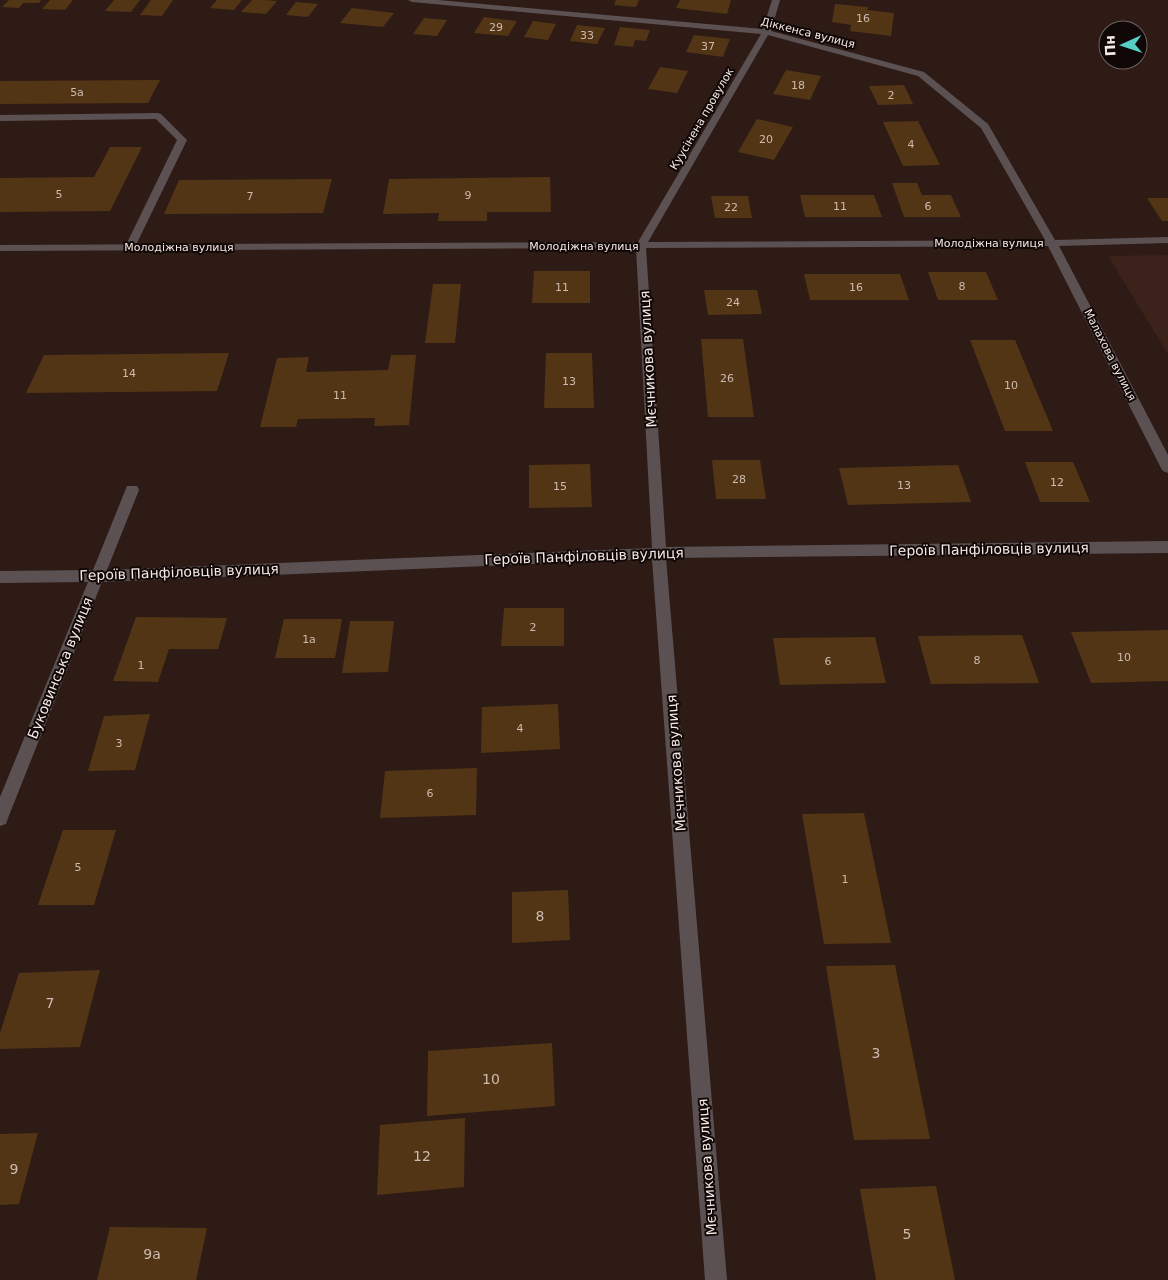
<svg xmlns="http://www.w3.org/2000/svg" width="1168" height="1280" viewBox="0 0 1168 1280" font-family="'DejaVu Sans',sans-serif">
  <rect width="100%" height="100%" fill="#2e1b16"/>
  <!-- built -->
  <path fill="#3b221b" d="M1168 255V354L1108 256Z"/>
  <!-- building -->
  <g fill="#523515">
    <path d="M9 0H41L39 3H23L19 8 2 7Z"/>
    <path d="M50 0H73L65 10 42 9Z"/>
    <path d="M114 0H140L131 12 105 11Z"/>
    <path d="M151 0H173L162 16 140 15Z"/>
    <path d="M217 0H242L234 10 210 8Z"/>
    <path d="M252 0H264L277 1 266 14 241 12Z"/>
    <path d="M616 0H639L636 7 614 5Z"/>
    <path d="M680 0H731L727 14 676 8Z"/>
    <path d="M296 2 318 4 308 17 286 15Z"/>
    <path d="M835 4 868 7 867 10 894 13 891 36 850 31 851 25 832 22Z"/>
    <path d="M352 8 394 13 383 27 340 23Z"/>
    <path d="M484 17 517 21 508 36 474 33Z"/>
    <path d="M424 18 447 20 437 36 413 34Z"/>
    <path d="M533 21 556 24 548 40 524 37Z"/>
    <path d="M577 25 605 28 597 44 570 41Z"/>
    <path d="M620 27 650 30 646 41 635 40 633 47 614 45Z"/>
    <path d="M694 35 730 39 723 57 686 52Z"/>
    <path d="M660 67 688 71 677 93 648 89Z"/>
    <path d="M786 70 821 76 810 100 773 94Z"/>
    <path d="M160 80 148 103 0 104V81Z"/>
    <path d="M904 85 913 104 878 105 869 86Z"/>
    <path d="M757 119 793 127 774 160 738 152Z"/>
    <path d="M918 121 940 165 903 166 883 122Z"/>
    <path d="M110 147H142L110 211 0 212V178L94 177Z"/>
    <path d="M550 177 551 212H487V221H438L439 213 383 214 389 179Z"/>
    <path d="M332 179 323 213 164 214 179 180Z"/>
    <path d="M892 183H917L922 195H951L961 217H904Z"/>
    <path d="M800 195H874L882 217H805Z"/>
    <path d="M711 196H748L752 218H715Z"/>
    <path d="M1147 198H1168V221H1162Z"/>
    <path d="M534 271H590V303H532Z"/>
    <path d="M928 272H986L998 300H938Z"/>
    <path d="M804 274H900L909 300H810Z"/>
    <path d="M433 284H461L455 343H425Z"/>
    <path d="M704 290H757L762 314 708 315Z"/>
    <path d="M701 339H743L754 417H708Z"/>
    <path d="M970 340H1015L1053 431H1005Z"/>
    <path d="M229 353 217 391 26 393 44 355Z"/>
    <path d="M546 353H592L594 408H544Z"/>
    <path d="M391 355H416L409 425 374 426 375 418 298 419 296 427H260L277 358 309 357 306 372 388 370Z"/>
    <path d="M712 460H760L766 499H716Z"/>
    <path d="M1025 462H1073L1090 502H1040Z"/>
    <path d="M590 464 592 507 529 508V465Z"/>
    <path d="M958 465 971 502 848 505 839 468Z"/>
    <path d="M504 608H564V646H501Z"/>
    <path d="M136 617 227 618 218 649H169L158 682 113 681Z"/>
    <path d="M284 619H342L335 658H275Z"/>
    <path d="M350 621H394L388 672 342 673Z"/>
    <path d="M1168 630V681L1091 683 1071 632Z"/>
    <path d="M1022 635 1039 683 931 684 918 636Z"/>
    <path d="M875 637 886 683 780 685 773 638Z"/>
    <path d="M558 704 560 749 481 753 482 707Z"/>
    <path d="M150 714 135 770 88 771 104 716Z"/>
    <path d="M477 768 476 815 380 818 385 771Z"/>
    <path d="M864 813 891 943 824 944 802 814Z"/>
    <path d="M63 830H116L94 905H38Z"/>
    <path d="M568 890 570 940 512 943V892Z"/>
    <path d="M895 965 930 1139 854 1140 826 966Z"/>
    <path d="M100 970 80 1047 0 1049V1033L19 973Z"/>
    <path d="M552 1043 555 1106 427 1116 428 1051Z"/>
    <path d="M465 1118 464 1187 377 1195 380 1125Z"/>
    <path d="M38 1133 19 1204 0 1205V1134Z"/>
    <path d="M936 1186 955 1280H876L860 1189Z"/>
    <path d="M110 1227 207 1228 196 1280H97Z"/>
  </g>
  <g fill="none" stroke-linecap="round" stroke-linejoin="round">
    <!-- service -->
    <path fill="#5b5153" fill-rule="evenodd" d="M158 113 161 114 187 140 135 247 130 250 125 247 177 140 156 119 0 121V115Z"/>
    <!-- minor -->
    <path fill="#5b5153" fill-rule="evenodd" d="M408 0H438L763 29 772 0H780L771 31 924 72 988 124 1055 240 1168 237V243L1059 246 1168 455V473L1163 471 1161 468 1048 246 646 248 666 547 1168 541V553L666 558 727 1280H705L652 559 102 582 8 818 6 824 0 826V797L88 582 0 583V571L93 570 127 486H137L139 490 107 570 652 548 636 248 0 251V245L638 242 761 34 412 2ZM768 35 918 76 981 128 1045 240 648 242Z"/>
  </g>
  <g text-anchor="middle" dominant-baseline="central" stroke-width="4" stroke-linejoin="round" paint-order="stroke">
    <!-- number labels -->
    <g font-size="11" fill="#cdbbb0">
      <text x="863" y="18">16</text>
      <text x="496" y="27">29</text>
      <text x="587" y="35">33</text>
      <text x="708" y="46">37</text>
      <text x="798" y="85">18</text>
      <text x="77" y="92">5а</text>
      <text x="891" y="95">2</text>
      <text x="766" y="139">20</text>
      <text x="911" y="144">4</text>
      <text x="59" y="194">5</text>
      <text x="468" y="195">9</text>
      <text x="250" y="196">7</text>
      <text x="840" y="206">11</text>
      <text x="928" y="206">6</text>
      <text x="731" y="207">22</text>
      <text x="962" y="286">8</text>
      <text x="562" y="287">11</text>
      <text x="856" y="287">16</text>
      <text x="733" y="302">24</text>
      <text x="129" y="373">14</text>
      <text x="727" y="378">26</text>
      <text x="569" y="381">13</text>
      <text x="1011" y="385">10</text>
      <text x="340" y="395">11</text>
      <text x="739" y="479">28</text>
      <text x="1057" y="482">12</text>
      <text x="904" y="485">13</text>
      <text x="560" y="486">15</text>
      <text x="533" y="627">2</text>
      <text x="309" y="639">1а</text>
      <text x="1124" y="657">10</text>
      <text x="977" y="660">8</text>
      <text x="828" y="661">6</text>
      <text x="141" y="665">1</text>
      <text x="520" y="728">4</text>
      <text x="119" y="743">3</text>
      <text x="430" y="793">6</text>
      <text x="78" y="867">5</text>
      <text x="845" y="879">1</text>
    </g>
    <!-- far-street labels -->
    <g font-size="11" fill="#f6e8e4" stroke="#100806">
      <text transform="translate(808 33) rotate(14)">Діккенса вулиця</text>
      <text transform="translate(702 119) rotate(-60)">Куусінена провулок</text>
      <text x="989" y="243">Молодіжна вулиця</text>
      <text x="584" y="246">Молодіжна вулиця</text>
      <text x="179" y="247">Молодіжна вулиця</text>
      <text transform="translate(1110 355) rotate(63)">Малахова вулиця</text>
    </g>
    <!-- street labels -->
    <g font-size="14" fill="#f6e8e4" stroke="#100806">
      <text transform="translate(648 359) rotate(-93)">Мєчникова вулиця</text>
      <text transform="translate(989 549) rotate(-1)">Героїв Панфіловців вулиця</text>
      <text transform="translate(584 556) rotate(-2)">Героїв Панфіловців вулиця</text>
      <text transform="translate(179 572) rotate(-2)">Героїв Панфіловців вулиця</text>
      <text transform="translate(60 668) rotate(-68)">Буковинська вулиця</text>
      <text transform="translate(676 763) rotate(-94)">Мєчникова вулиця</text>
      <text transform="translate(707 1167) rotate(-94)">Мєчникова вулиця</text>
    </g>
    <!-- near-number labels -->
    <g font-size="14" fill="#cdbbb0">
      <text x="540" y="916">8</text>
      <text x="50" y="1003">7</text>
      <text x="876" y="1053">3</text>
      <text x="491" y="1079">10</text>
      <text x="422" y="1156">12</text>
      <text x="14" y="1169">9</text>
      <text x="907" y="1234">5</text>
      <text x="152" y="1254">9а</text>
    </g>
  </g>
  <!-- north arrow -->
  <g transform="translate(1123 45) rotate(267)"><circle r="24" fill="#100806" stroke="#6c625f"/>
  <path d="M0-4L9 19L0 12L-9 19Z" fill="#56cec4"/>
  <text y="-8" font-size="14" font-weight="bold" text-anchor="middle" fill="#f6e8e4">Пн</text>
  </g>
</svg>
